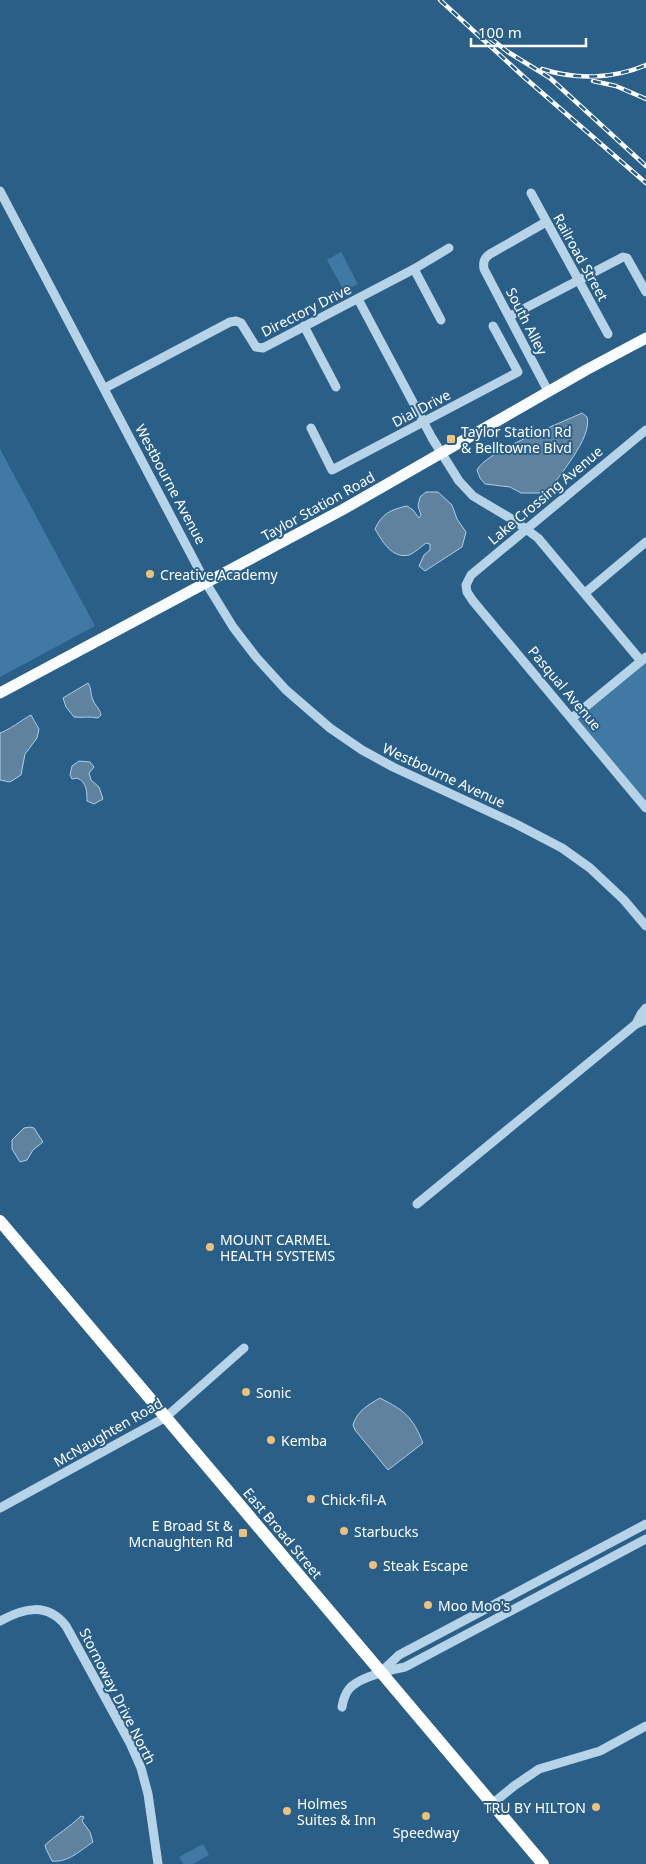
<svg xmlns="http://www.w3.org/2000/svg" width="646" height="1864" viewBox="0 0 646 1864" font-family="'Noto Sans',sans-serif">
  <rect width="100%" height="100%" fill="#2a5f88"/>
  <!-- green -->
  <g fill="#3f79a4">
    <path d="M341 252 358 284 344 291 327 260Z"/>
    <path d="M0 449 95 626 0 677Z"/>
    <path d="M646 657V811L572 718Z"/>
    <path d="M203 1844 209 1855 193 1864H183L179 1857Z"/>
  </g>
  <!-- water -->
  <g fill="#5f839e" stroke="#accfe8">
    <path d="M582 413 587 417C593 437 558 477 547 493H521L510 487 485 484 480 478 477 470C485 452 561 423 582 413Z"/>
    <path d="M426 492H438L452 505 457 519 466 532 462 547 425 571 419 566 424 555 430 550V544L426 543C421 547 414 553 409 555 392 559 382 541 375 529 381 514 392 509 407 506L413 510 419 518 421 515 418 506 420 497Z"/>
    <path d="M88 683C92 689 90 694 93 700 95 706 100 708 101 715L98 718C89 716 82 718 74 717L66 707 63 698Z"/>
    <path d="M31 715 39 729 37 738 25 754 21 775 10 782 0 780V733C11 729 20 721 31 715Z"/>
    <path d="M79 761 90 762 94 767 89 773 91 780 99 787 103 799 94 804 87 801C87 792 87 782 77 778L72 779 70 775 72 766Z"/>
    <path d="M30 1127 34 1128 43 1142 33 1150 27 1160 20 1162 12 1149V1140L24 1128Z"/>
    <path d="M380 1398C405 1411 412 1416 423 1443L388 1470 355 1430 353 1425C357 1411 368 1405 380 1398Z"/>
    <path d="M81 1816 84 1817 82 1821 90 1832 93 1842C81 1850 68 1863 52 1861L46 1849 45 1845C57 1834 70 1827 81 1816Z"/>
  </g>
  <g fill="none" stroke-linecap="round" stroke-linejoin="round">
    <!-- minor -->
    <g stroke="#b7d3e8" stroke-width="9">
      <path d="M0 191 206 583 233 627 256 657 286 690 330 728 362 750 393 767 516 824 562 848 590 868 624 900 646 926"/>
      <path d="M531 193 608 334"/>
      <path d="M546 222 490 254C484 258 483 262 484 269L548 391"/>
      <path d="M414 269 441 320"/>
      <path d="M358 299 432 438 459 481 473 496 515 521 538 538 641 661"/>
      <path d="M510 316 623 257 627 258 646 292"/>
      <path d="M304 326 336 387"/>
      <path d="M105 388 230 322 236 321 241 323 256 347 263 348 414 269 449 248"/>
      <path d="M311 428 332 470 518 372 493 326"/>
      <path d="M646 430 471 575 466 585 467 592 473 601 646 808"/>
      <path d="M585 593 646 542"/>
      <path d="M572 718 646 657"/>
      <path d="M646 1008 641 1014 636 1024 646 1020"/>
      <path d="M417 1204 636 1024"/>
      <path d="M0 1508 166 1417 244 1348"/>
      <path d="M0 1621C24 1608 47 1602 66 1626L130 1743 141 1768 148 1794 158 1864"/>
      <path d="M381 1672 399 1655 646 1524"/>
      <path d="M342 1707C343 1701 345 1694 349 1689 359 1677 390 1670 405 1667L646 1539"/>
      <path d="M492 1804 514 1786 539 1769 600 1751 646 1726"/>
    </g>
    <!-- major -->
    <path stroke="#f9fcfe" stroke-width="11" d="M0 693 342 510 586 370 646 338"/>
    <!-- highway -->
    <path stroke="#fff" stroke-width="12" d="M0 1221 543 1864"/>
    <defs>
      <g id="rail">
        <path d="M440 0 525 78 646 183"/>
        <path d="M490 38 508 52 550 78 646 166"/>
        <path d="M542 69C576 80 613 79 646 65"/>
        <path d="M593 81 616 86 646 99"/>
      </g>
    </defs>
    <!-- rail casing -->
    <use href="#rail" stroke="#fff" stroke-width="4.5"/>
    <!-- rail -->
    <use href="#rail" stroke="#2a5f88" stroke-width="2.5" stroke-dasharray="8" stroke-linecap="butt"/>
  </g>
  <!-- markers -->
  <g fill="#efc17e" stroke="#2a5f88" stroke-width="2">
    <rect x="446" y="434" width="10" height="10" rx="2.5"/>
    <circle cx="150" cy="574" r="5"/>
    <circle cx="210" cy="1247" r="5"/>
    <circle cx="246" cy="1392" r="5"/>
    <circle cx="271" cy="1440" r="5"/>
    <circle cx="311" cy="1499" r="5"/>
    <circle cx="344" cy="1531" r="5"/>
    <rect x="238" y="1528" width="10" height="10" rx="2.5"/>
    <circle cx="373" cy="1565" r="5"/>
    <circle cx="428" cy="1605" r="5"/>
    <circle cx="596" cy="1807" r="5"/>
    <circle cx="287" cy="1811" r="5"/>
    <circle cx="426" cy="1816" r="5"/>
  </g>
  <g text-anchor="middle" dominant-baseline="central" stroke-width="4" stroke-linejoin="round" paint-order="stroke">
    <!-- street labels -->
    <g font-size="14" fill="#fff" stroke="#2a5f88">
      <text transform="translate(581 257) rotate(61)">Railroad Street</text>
      <text transform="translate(306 310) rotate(-27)">Directory Drive</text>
      <text transform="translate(527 321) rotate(63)">South Alley</text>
      <text transform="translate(421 408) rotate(-28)">Dial Drive</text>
      <text transform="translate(171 484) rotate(62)">Westbourne Avenue</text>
      <text transform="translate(545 495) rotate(-40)">Lake Crossing Avenue</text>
      <text transform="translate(318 506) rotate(-29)">Taylor Station Road</text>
      <text transform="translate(565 688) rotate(50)">Pasqual Avenue</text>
      <text transform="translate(444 775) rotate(25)">Westbourne Avenue</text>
      <text transform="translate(108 1432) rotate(-30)">McNaughten Road</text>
      <text transform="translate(283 1533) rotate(50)">East Broad Street</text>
      <text transform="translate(118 1696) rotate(63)">Stornoway Drive North</text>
    </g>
    <!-- poi labels -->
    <g font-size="14" fill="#fff" stroke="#2a5f88" text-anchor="start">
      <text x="461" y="431">Taylor Station Rd<tspan x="461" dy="16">&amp; Belltowne Blvd</tspan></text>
      <text x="160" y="574">Creative Academy</text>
      <text x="220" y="1239">MOUNT CARMEL<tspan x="220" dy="16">HEALTH SYSTEMS</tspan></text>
      <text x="256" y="1392">Sonic</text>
      <text x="281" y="1440">Kemba</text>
      <text x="321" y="1499">Chick-fil-A</text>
      <text x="233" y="1525" text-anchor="end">E Broad St &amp;<tspan x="233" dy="16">Mcnaughten Rd</tspan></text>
      <text x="354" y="1531">Starbucks</text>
      <text x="383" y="1565">Steak Escape</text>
      <text x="438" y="1605">Moo Moo's</text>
      <text x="297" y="1803">Holmes<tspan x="297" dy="16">Suites &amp; Inn</tspan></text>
      <text x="586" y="1807" text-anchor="end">TRU BY HILTON</text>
      <text x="426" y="1832" text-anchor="middle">Speedway</text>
    </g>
  </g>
  <!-- scale -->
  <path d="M471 38v8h115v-8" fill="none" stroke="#ffffff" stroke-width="2.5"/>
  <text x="478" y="38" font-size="15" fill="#ffffff" stroke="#2a5f88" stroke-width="4" paint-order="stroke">100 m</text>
</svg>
